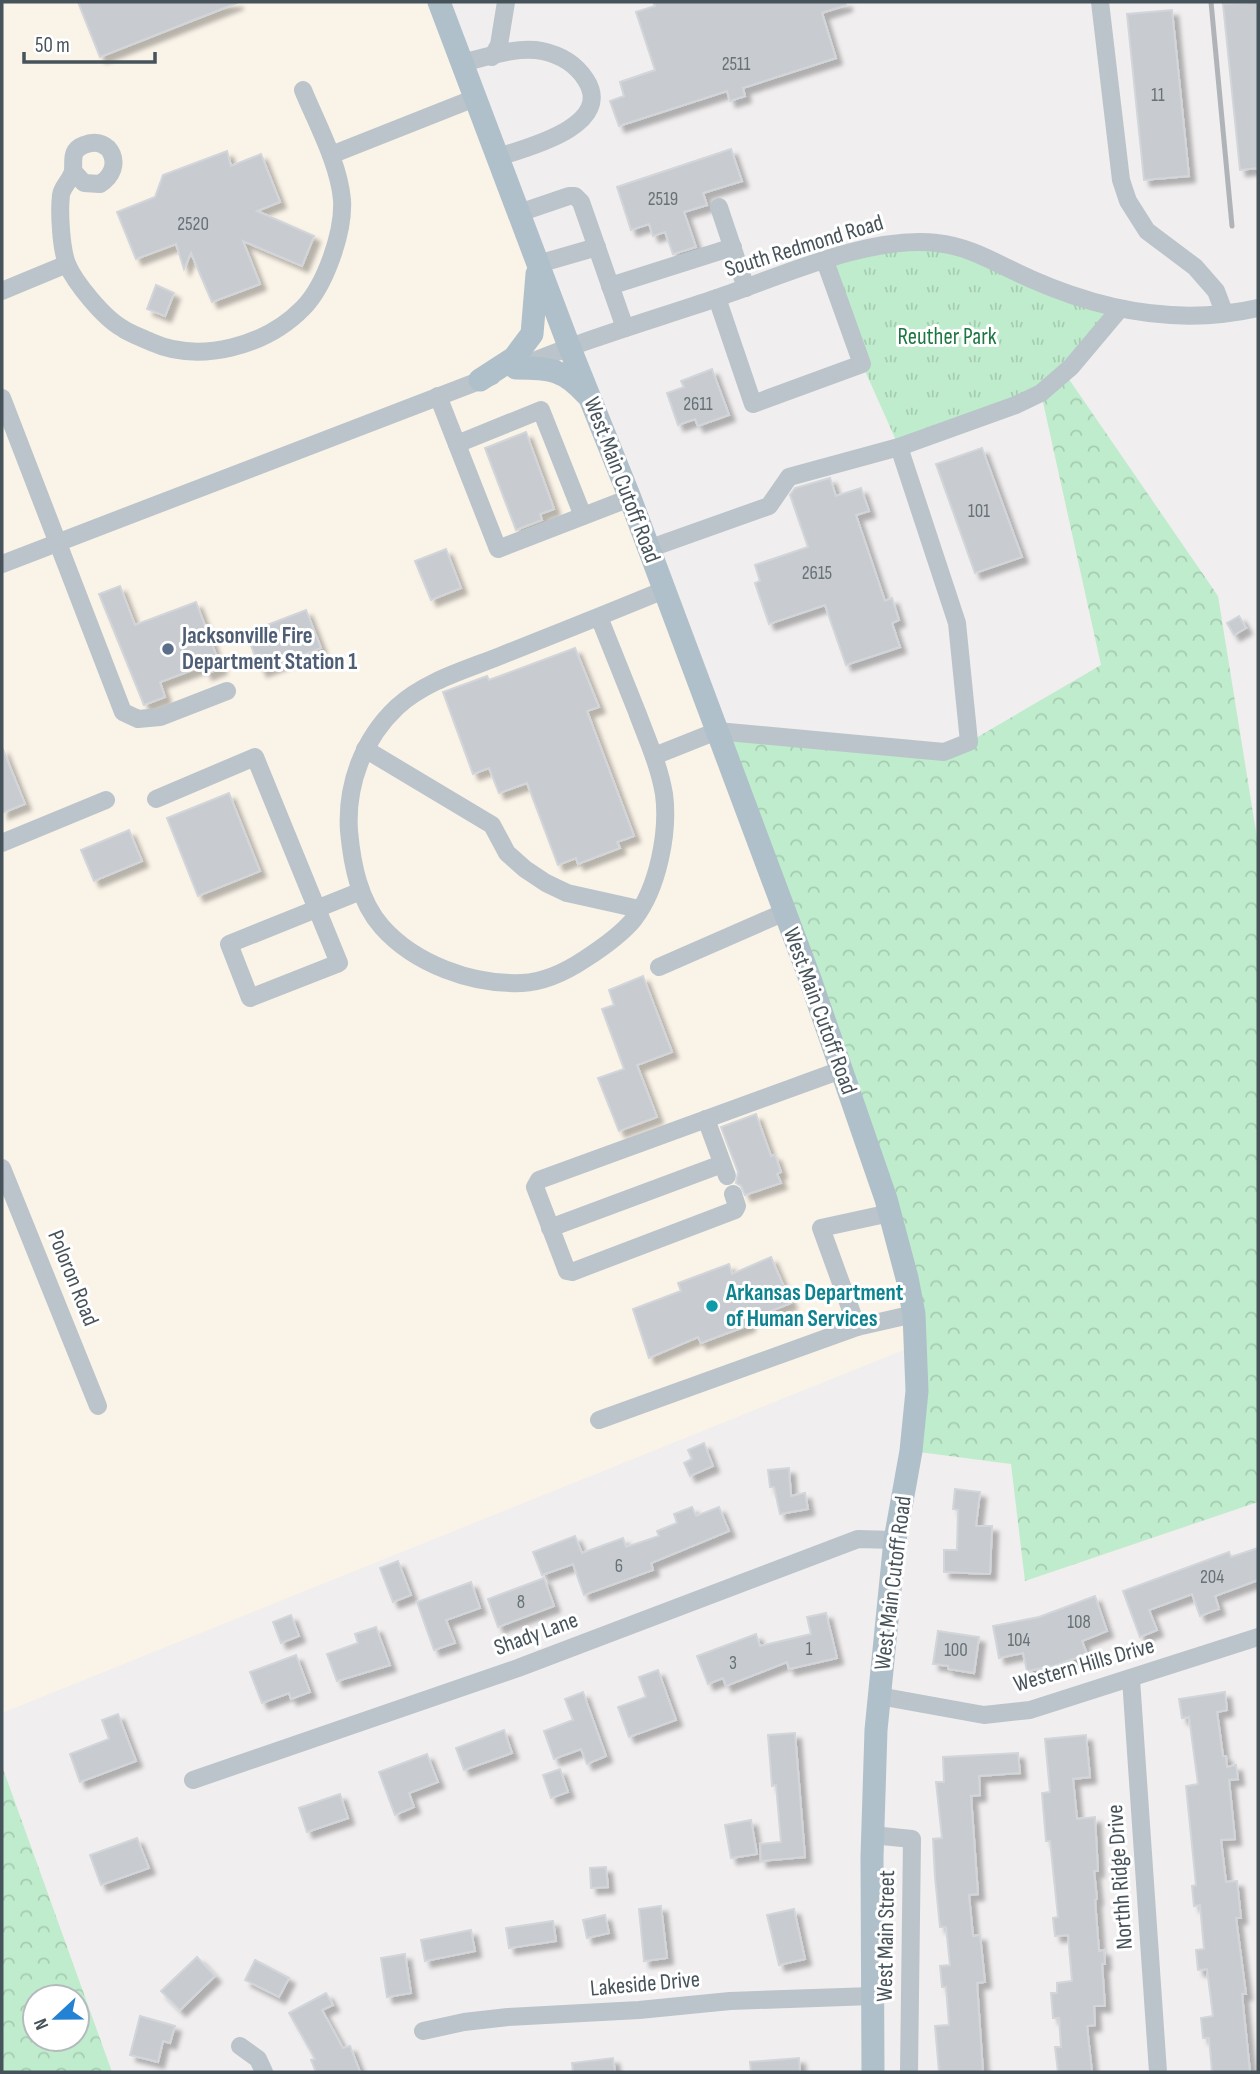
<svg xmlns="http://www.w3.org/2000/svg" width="1260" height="2074" viewBox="0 0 1260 2074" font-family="'Sofia Sans Condensed',sans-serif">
  <defs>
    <pattern id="grass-tufts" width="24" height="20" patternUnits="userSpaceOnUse" patternTransform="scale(1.75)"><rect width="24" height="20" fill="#bfeccc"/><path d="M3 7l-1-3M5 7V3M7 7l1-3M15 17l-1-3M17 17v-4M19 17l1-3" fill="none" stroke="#a6ccb1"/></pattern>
    <pattern id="forest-crowns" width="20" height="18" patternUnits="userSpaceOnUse" patternTransform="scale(1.75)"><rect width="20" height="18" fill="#bfeccc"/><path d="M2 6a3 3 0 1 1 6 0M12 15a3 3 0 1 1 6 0" fill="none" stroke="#a6ccb1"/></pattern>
    <filter id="shadow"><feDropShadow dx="6" dy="6" stdDeviation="2" flood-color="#0004"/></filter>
  </defs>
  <rect width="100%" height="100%" fill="#f0eeee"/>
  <!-- commercial -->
  <path fill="#faf3e8" d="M2 2H439L886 1199 916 1345 2 1713Z"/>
  <!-- grass -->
  <path fill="url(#grass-tufts)" d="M914 241 1119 310 1041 393 899 447 862 364 825 261Z"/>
  <!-- forest -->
  <g fill="url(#forest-crowns)" fill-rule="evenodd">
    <path d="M1064 372 1218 596 1258 844V1502L1025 1581 1011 1464 911 1451 914 1314 717 731 944 752 969 742 1101 665 1041 393Z"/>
    <path d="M2 1766 112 2072H2ZM35 1997H77V2039H35Z"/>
  </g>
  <!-- building -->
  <g fill="#c8ccd0" stroke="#d2d5d9" stroke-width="2" filter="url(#shadow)">
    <path d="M78 2H237V3L100 57Z"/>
    <path d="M653 2H846V5L822 13 836 58 743 88 745 96 730 101 727 91 619 126 610 101 624 96 620 82 655 70 636 12 655 6Z"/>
    <path d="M1258 2V168L1240 170 1223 4Z"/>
    <path d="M1172 10 1189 176 1144 180 1127 14Z"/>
    <path d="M731 149 742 181 703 193 707 205 684 212 696 247 673 254 665 232 653 236 649 224 631 230 617 187Z"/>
    <path d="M227 151 231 166 261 154 280 202 257 211 314 236 302 266 243 241 260 284 212 302 191 253 184 269 176 244 136 259 117 212 155 197 163 175Z"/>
    <path d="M156 285 174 293 165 316 147 309Z"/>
    <path d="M712 369 729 415 698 426 695 419 678 425 667 393 684 387 681 381Z"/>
    <path d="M526 432 554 509 540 514 542 520 516 530 485 448Z"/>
    <path d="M982 448 1022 557 975 573 936 464Z"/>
    <path d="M830 478 836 496 861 488 869 511 856 515 885 601 892 598 899 620 892 623 900 647 846 665 825 605 769 624 755 583 760 581 755 565 808 547 790 495 795 488Z"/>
    <path d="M446 549 461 588 431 600 415 561Z"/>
    <path d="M120 586 135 625 196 602 221 668 206 674 203 666 160 682 165 697 144 705 99 594Z"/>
    <path d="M306 610 321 648 261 671 246 633Z"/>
    <path d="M1239 616 1246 628 1234 635 1227 623Z"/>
    <path d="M575 648 599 707 587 711 634 836 617 842 620 848 578 864 576 858 558 865 527 783 499 793 489 768 473 774 443 692 487 676 489 680Z"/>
    <path d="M2 747 25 804 2 813Z"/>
    <path d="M229 793 260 871 198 896 167 818Z"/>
    <path d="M129 830 142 861 94 881 81 850Z"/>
    <path d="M643 976 672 1052 637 1065 657 1117 619 1131 598 1078 624 1069 602 1009 614 1005 609 990Z"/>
    <path d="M756 1114 771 1156 775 1155 781 1172 777 1174 781 1183 745 1195 741 1186 736 1183 738 1172 721 1127Z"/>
    <path d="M771 1257 791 1303 748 1320 749 1325 701 1343 698 1337 649 1358 633 1309 681 1291 678 1283 729 1264 732 1274Z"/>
    <path d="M704 1443 713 1466 690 1476 684 1463 692 1459 688 1450Z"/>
    <path d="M789 1468 791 1496 805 1493 808 1509 780 1514 774 1487H770L768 1470Z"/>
    <path d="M955 1489 980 1492 976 1526H992L990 1574 944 1572V1550H957L958 1510 953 1509Z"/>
    <path d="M692 1507 696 1516 719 1507 729 1531 651 1563 653 1570 584 1595 573 1564 542 1575 533 1552 575 1536 582 1553 623 1538 626 1547 659 1536 657 1531 677 1523 674 1514Z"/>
    <path d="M1258 1548V1580L1215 1596 1219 1609 1200 1616 1192 1594 1149 1610 1157 1630 1140 1637 1123 1591 1229 1552 1231 1557Z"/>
    <path d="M398 1561 411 1595 393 1602 380 1568Z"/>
    <path d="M544 1578 554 1606 498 1627 488 1599Z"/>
    <path d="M471 1582 480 1608 446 1620 455 1643 434 1650 417 1602Z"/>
    <path d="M1095 1596 1107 1631 1082 1641 1087 1654 1054 1666 1027 1671 1023 1653 999 1658 993 1626 1039 1617Z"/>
    <path d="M826 1613 837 1658 789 1669 787 1662 726 1686 723 1678 708 1684 697 1656 756 1634 760 1646 811 1634 807 1617Z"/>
    <path d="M291 1615 299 1636 281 1643 273 1622Z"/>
    <path d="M376 1627 390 1665 337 1681 327 1654 358 1643 355 1634Z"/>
    <path d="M938 1631 979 1637 974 1673 948 1669V1666L933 1664Z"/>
    <path d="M296 1655 310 1692 291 1699 289 1693 262 1703 250 1672Z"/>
    <path d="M658 1670 676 1720 629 1737 618 1707 646 1697 639 1677Z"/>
    <path d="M583 1692 606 1756 587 1764 581 1749 554 1759 544 1731 573 1720 565 1699Z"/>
    <path d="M1225 1692 1227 1710 1217 1712 1223 1756H1226L1227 1767 1236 1765 1238 1779 1229 1780 1235 1839 1221 1840 1226 1882 1237 1881 1241 1918H1236L1246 1994H1242L1250 2072H1212L1209 2038H1203L1201 2018 1213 2016 1207 1969 1198 1970 1196 1950 1204 1949 1200 1905 1194 1906 1192 1886 1196 1885 1186 1786 1198 1784 1189 1717 1182 1718 1179 1699Z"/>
    <path d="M118 1714 136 1761 80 1782 70 1754 109 1739 102 1720Z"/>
    <path d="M504 1730 512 1753 464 1770 456 1748Z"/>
    <path d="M795 1733 805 1857 761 1861 760 1844 781 1842 776 1785 772 1786 768 1735Z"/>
    <path d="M1086 1735 1090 1777 1073 1779 1077 1819 1095 1817 1098 1871H1094L1097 1899 1095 1900 1099 1951 1104 1950 1105 1964H1102L1105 2006H1094L1095 2025 1087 2026 1092 2072H1058L1055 2047H1061L1059 2018H1053L1051 1993H1057V1983L1072 1981 1068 1935 1055 1936 1053 1918 1058 1917 1050 1841H1046L1042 1793 1050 1792 1045 1739Z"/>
    <path d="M1018 1753 1020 1773 979 1776 980 1795 971 1796 978 1894 969 1895 973 1936 980 1935 985 1982 977 1983 983 2072H939L935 2026 949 2025 946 1987H942L940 1966 950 1965 946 1927H940L935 1877 933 1839 942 1838 936 1782H944L943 1757Z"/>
    <path d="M427 1754 438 1782 409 1793 414 1807 395 1815 379 1772Z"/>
    <path d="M560 1769 568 1792 551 1798 543 1775Z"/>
    <path d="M340 1794 348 1818 307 1832 299 1808Z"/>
    <path d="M751 1820 757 1854 731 1858 725 1825Z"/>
    <path d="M137 1838 149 1868 101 1885 90 1855Z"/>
    <path d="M606 1867 608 1887 591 1888 590 1868Z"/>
    <path d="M661 1906 667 1958 644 1961 639 1909Z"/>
    <path d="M794 1909 805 1959 779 1965 767 1915Z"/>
    <path d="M605 1915 609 1933 587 1938 583 1920Z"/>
    <path d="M553 1921 556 1941 509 1948 506 1928Z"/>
    <path d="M471 1930 475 1951 425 1961 421 1940Z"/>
    <path d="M405 1954 411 1993 387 1997 381 1958Z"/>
    <path d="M197 1957 215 1976 180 2010 161 1991Z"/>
    <path d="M255 1960 289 1978 279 1997 245 1980Z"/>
    <path d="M326 1993 333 2005 322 2010 343 2048 350 2046 360 2072H316L311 2060 315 2059 289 2013Z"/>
    <path d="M140 2016 175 2026 170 2043 163 2041 158 2062 130 2055Z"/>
    <path d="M613 2058 615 2072H573L572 2063Z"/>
    <path d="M799 2058 800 2072H751L750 2062Z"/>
  </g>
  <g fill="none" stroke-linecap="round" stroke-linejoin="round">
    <!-- minor -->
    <g stroke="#bac4ca" stroke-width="18">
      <path d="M1100 2 1121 180 1128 201 1147 231 1195 267 1216 291 1224 312"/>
      <path d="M492 57 499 45 506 2"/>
      <path d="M462 63C487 57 517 46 542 51 561 55 576 64 586 80 615 126 526 148 498 157"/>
      <path d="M331 155 475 98"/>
      <path d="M73 171 84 183 100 184C126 168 111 134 84 145 70 150 74 161 73 171 71 180 62 187 61 195 59 212 61 248 67 264 75 283 104 318 122 328 130 334 141 337 151 342 200 364 266 346 303 308 325 286 344 232 342 200 339 164 317 124 303 90"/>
      <path d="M719 207 746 288"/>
      <path d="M519 213 569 196H575L581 202 625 328"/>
      <path d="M538 264 597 247"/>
      <path d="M610 286 733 247"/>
      <path d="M2 291 67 264"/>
      <path d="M717 298 753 404 862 364 825 261"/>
      <path d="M522 366C586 339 652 320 717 298 782 276 869 235 937 243 970 246 1001 266 1031 279 1103 311 1179 326 1258 308"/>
      <path d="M438 396 498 549 630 498"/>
      <path d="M2 398 123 712 138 719 160 717 227 691"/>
      <path d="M457 444 541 410 583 516"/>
      <path d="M899 447 1016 405 1041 393 1071 367 1119 310"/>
      <path d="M648 549 769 506 789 477 899 447 957 623 969 742 944 752 717 731 654 756"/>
      <path d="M2 564 492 376"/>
      <path d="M599 617C612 649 624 680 637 712 647 739 659 765 664 794 669 832 658 888 634 919 621 935 602 948 585 959 567 971 544 982 522 983 472 985 415 964 382 927 359 901 352 864 349 831 346 785 363 739 397 707 426 680 469 669 505 654 558 633 611 612 664 590"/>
      <path d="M365 749 492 825 507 853 525 869 546 883 567 893 639 909"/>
      <path d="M156 799 255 757 339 963 250 998 229 944 361 891"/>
      <path d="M2 843 106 800"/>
      <path d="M659 967 785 912"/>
      <path d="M706 1119 727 1176"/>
      <path d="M2 1168 98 1406"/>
      <path d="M733 1194 737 1206 735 1210 572 1272 567 1271 535 1187 539 1180 841 1070"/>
      <path d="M550 1228 722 1164"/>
      <path d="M857 1327 821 1228 890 1213"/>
      <path d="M599 1420 857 1327 914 1314"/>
      <path d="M1131 1679 1158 2072"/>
      <path d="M879 1696 984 1715 1030 1710 1258 1637"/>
      <path d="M193 1780 518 1668 858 1539 895 1540"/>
      <path d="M872 1835 912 1839 909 2072"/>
      <path d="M423 2031 464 2022 508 2017 639 2010 730 2001 872 1996"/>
      <path d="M240 2046 258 2059 264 2072"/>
    </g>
    <!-- major -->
    <g stroke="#afc0cb" stroke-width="23">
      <path d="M439 2 569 346 630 498 810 979 886 1199 907 1278 914 1314 917 1391 911 1451 895 1540 876 1730 872 1857 873 2072"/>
      <path d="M516 368C550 368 564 369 587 395"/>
      <path d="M480 380 514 358 532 334 537 274"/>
    </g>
    <!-- rail -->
    <path stroke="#b0b4b8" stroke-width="5" d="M1211 2 1232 226"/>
  </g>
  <!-- markers -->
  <circle fill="#5c6f8a" stroke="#fff" stroke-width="2.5" cx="168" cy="649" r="7"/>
  <circle fill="#0f9aa8" stroke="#fff" stroke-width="2.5" cx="712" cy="1306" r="7"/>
  <g text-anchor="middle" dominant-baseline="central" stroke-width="6" stroke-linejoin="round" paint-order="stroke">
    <!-- number labels -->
    <g font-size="19" fill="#677178">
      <text x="736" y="64">2511</text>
      <text x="1158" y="95">11</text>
      <text x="663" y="199">2519</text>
      <text x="193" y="224">2520</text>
      <text x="698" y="404">2611</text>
      <text x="979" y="511">101</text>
      <text x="817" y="573">2615</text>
      <text x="619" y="1566">6</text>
      <text x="1212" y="1577">204</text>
      <text x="521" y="1602">8</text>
      <text x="1079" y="1622">108</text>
      <text x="1019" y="1640">104</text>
      <text x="809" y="1649">1</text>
      <text x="956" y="1650">100</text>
      <text x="733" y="1663">3</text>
    </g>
    <!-- street labels -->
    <g font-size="23" fill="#47535a" stroke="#fff">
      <text transform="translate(804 246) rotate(-17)">South Redmond Road</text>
      <text transform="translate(622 480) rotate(69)">West Main Cutoff Road</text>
      <text transform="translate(820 1011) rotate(70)">West Main Cutoff Road</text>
      <text transform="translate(73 1278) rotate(68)">Poloron Road</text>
      <text transform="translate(893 1583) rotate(-83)">West Main Cutoff Road</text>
      <text transform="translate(536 1634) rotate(-20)">Shady Lane</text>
      <text transform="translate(1084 1665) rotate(-16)">Western Hills Drive</text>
      <text transform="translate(1120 1877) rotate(-94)">Northh Ridge Drive</text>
      <text transform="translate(886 1936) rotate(-89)">West Main Street</text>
      <text transform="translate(645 1984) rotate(-5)">Lakeside Drive</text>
    </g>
    <!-- park labels -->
    <g font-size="23" fill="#1d7741" stroke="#fff">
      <text x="947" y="337">Reuther Park</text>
    </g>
    <!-- service labels -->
    <g font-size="23" font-weight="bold" fill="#4e5e75" stroke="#fff" text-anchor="start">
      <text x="182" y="636">Jacksonville Fire<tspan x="182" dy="26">Department Station 1</tspan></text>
    </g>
    <!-- culture labels -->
    <g font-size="23" font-weight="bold" fill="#0d838f" stroke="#fff" text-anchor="start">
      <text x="726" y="1293">Arkansas Department<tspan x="726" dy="26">of Human Services</tspan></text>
    </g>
  </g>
  <!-- border -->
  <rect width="1260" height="2074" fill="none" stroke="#47535a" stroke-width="7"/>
  <!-- north arrow -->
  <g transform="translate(56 2018) rotate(248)"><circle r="33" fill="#ffffff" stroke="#b5babd" stroke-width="2"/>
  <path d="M0-5L12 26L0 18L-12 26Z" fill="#2482d4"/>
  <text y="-10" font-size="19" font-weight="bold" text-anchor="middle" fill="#47535a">N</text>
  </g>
  <!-- scale -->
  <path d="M24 52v10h131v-10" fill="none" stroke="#47535a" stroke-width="3.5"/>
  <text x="35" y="52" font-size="21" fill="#47535a" stroke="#ffffff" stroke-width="5" paint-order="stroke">50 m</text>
</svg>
